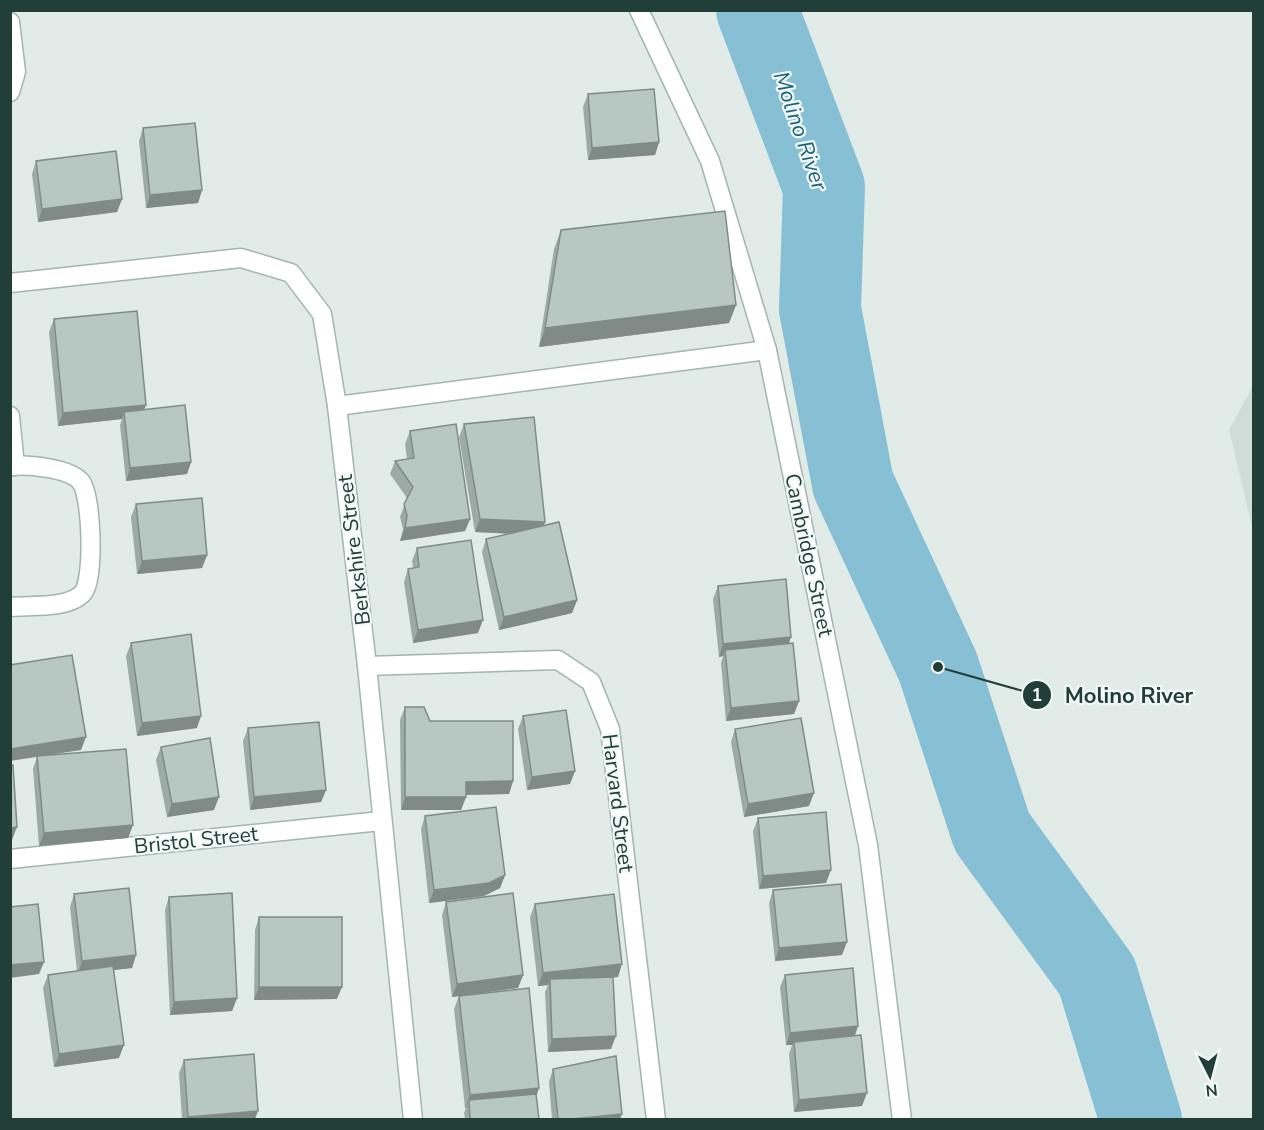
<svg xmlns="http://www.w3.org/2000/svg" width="1264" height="1130" viewBox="0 0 1264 1130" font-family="'Nunito Sans',sans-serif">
  <rect width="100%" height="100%" fill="#e1ece9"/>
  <!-- built -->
  <path fill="#d0dcd8" d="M1253 386V530L1229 430Z"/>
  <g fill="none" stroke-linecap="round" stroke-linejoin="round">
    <!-- river -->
    <path stroke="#87c0d4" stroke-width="82" d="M757 10 824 187 820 309 853 484 938 667 992 832 1097 976 1141 1120"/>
    <defs>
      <g id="lane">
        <path d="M10 22 16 72 10 92"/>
        <path d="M10 416 15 466"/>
        <path d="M10 466C27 464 70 468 81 482 92 496 95 582 82 594 66 609 32 605 10 607"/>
      </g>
      <g id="street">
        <path d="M639 10 710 161 767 350 868 845 902 1120"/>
        <path d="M10 283 241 258 291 273 322 314 337 406 367 666 413 1120"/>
        <path d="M337 406 767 350"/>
        <path d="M367 666 558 660 591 682 610 729 656 1120"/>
        <path d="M10 859 381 821"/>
      </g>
    </defs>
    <!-- lane casing -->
    <use href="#lane" stroke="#a4b4b1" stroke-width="21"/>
    <!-- street casing -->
    <use href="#street" stroke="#a4b4b1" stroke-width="21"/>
    <!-- lane -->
    <use href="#lane" stroke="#fff" stroke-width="18"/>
    <!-- street -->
    <use href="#street" stroke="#fff" stroke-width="18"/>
  </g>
  <!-- wall -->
  <g fill="#9daba7">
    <path d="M588 94 659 142 655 155 588 160 583 107Z"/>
    <path d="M143 128 202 190 198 203 146 208 139 141Z"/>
    <path d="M36 161 122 199 117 212 38 222 32 174Z"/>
    <path d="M561 230 736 305 729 323 539 347 554 249Z"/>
    <path d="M54 319 146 405 144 410 191 462 187 474 126 481 120 425 122 419 58 426 49 332Z"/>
    <path d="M464 424 545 522 543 526 577 600 572 613 499 630 482 552 486 539 510 534 475 532 459 437Z"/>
    <path d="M410 431 470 519 465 531 400 541 403 529 400 517 407 498 390 474 395 461 407 459 405 444Z"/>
    <path d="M136 504 207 555 202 568 137 574 131 517Z"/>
    <path d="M417 548 478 633 413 643 404 582 408 569 413 568 412 561Z"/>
    <path d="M718 586 791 637 789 644 799 701 794 714 726 721 721 663 723 656 719 657 713 599Z"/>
    <path d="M131 643 197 728 137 736 126 656Z"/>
    <path d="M405 707 430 721 513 781 509 794 466 795V797L461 810H401L400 720Z"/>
    <path d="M523 716 570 784 527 790 518 729Z"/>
    <path d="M248 728 326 790 321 802 250 810 243 741Z"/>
    <path d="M735 729 809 806 744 817 731 742Z"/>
    <path d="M161 747 214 810 167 817 156 760Z"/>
    <path d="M81 750 50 755 133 825 128 838 39 846 33 769 37 757Z"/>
    <path d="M425 816 505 875 500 888 484 896 429 903 421 829Z"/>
    <path d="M758 818 826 883 759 889 753 831Z"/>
    <path d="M773 890 842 955 775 961 769 903Z"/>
    <path d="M74 894 136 955 132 968 113 970 119 1058 54 1067 43 988 48 975 77 971 70 907Z"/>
    <path d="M169 897 237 998 232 1011 170 1015 165 910Z"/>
    <path d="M446 902 523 975 518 988 452 997 442 915Z"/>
    <path d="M535 904 618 977H613L611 1049 548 1052 545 992 548 985 538 986 530 917Z"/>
    <path d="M259 917 337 999 254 1000 255 930Z"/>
    <path d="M785 975 858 1026 855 1036 862 1106 794 1112 789 1054 792 1045H786L780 987Z"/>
    <path d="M459 996 539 1088 536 1096 539 1119H465L464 1113 466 1108H465L454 1009Z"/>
    <path d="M184 1060 255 1119H182L179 1073Z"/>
    <path d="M553 1069 620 1119H552L549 1082Z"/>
  </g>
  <!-- shaded-wall -->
  <g fill="#808b88">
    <path d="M659 142 655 155 588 160 592 148Z"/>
    <path d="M202 190 198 203 146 208 150 195Z"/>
    <path d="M122 199 117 212 38 222 42 209Z"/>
    <path d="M736 305 729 323 539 347 545 328Z"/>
    <path d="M146 405 141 418 124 412 122 419 58 426 63 413Z"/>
    <path d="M191 462 187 474 126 481 130 468Z"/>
    <path d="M470 519 465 531 400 541 405 528Z"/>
    <path d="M480 519 545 522 540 535 475 532Z"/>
    <path d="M207 555 202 568 137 574 142 561Z"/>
    <path d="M577 600 572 613 499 630 504 617Z"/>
    <path d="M483 620 478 633 413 643 418 630Z"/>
    <path d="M791 637 786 650H725L723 656 719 657 723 644Z"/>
    <path d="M799 701 794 714 726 721 731 708Z"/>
    <path d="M201 716 197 728 137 736 142 723Z"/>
    <path d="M86 737 81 750 10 761V749Z"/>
    <path d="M575 771 570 784 527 790 532 777Z"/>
    <path d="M513 781 509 794 461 795 466 782Z"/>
    <path d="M326 790 321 802 250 810 254 797Z"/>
    <path d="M814 793 809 806 744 817 748 804Z"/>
    <path d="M219 797 214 810 167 817 172 804Z"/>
    <path d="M405 797H466L461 810H401Z"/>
    <path d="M133 825 128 838 39 846 44 833Z"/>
    <path d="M17 827 12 840H10V828Z"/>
    <path d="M831 870 826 883 759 889 763 876Z"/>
    <path d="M505 875 500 888 484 896 429 903 434 890Z"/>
    <path d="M847 942 842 955 775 961 779 948Z"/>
    <path d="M136 955 132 968 78 974 82 961Z"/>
    <path d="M44 962 39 974 10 978V965Z"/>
    <path d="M622 964 618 977 550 985V979L548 985 538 986 543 973Z"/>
    <path d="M523 975 518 988 452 997 457 984Z"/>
    <path d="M259 987H342L337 999 254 1000Z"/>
    <path d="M237 998 232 1011 170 1015 174 1002Z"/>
    <path d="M858 1026 853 1039 794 1042 792 1045H786L790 1033Z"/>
    <path d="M616 1036 611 1049 548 1052 552 1039Z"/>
    <path d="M124 1045 119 1058 54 1067 59 1054Z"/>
    <path d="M539 1088 535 1100H469L466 1108H465L470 1095Z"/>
    <path d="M867 1093 862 1106 794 1112 799 1100Z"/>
    <path d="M258 1111 255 1119H187L188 1117Z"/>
    <path d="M622 1114 620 1119H572Z"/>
  </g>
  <!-- building -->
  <g fill="#b7c7c2" stroke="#808b88" stroke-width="1.5">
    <path d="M654 89 659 142 592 148 588 94Z"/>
    <path d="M195 123 202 190 150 195 143 128Z"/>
    <path d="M116 151 122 199 42 209 36 161Z"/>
    <path d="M725 211 736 305 545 328 561 230Z"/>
    <path d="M137 311 146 405 63 413 54 319Z"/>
    <path d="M185 405 191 462 130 468 124 412Z"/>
    <path d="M534 417 545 522 480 519 464 424Z"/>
    <path d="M456 424 470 519 405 528 407 516 404 504 413 487 395 461 414 458 410 431Z"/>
    <path d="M202 498 207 555 142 561 136 504Z"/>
    <path d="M559 522 577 600 504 617 486 539Z"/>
    <path d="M471 540 483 620 418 630 408 569 419 567 417 548Z"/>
    <path d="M786 579 791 637 723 644 718 586Z"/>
    <path d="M191 634 201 716 142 723 131 643Z"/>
    <path d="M793 643 799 701 731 708 725 650Z"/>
    <path d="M72 655 86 737 10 749V665Z"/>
    <path d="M405 707H424L430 721H513V781L466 782V797H405Z"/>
    <path d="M566 710 575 771 532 777 523 716Z"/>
    <path d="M801 718 814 793 748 804 735 729Z"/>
    <path d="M319 722 326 790 254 797 248 728Z"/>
    <path d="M210 738 219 797 172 804 161 747Z"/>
    <path d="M126 749 133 825 44 833 37 756Z"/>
    <path d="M13 765 17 827 10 828V766Z"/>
    <path d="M496 807 505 875 489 883 434 890 425 816Z"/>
    <path d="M826 812 831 870 763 876 758 818Z"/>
    <path d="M841 884 847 942 779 948 773 890Z"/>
    <path d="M129 888 136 955 82 961 74 894Z"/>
    <path d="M232 893 237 998 174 1002 169 897Z"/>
    <path d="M513 893 523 975 457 984 446 902Z"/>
    <path d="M614 894 622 964 543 973 535 904Z"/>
    <path d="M38 904 44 962 10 965V907Z"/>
    <rect x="259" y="917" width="83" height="70"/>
    <path d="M113 966 124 1045 59 1054 48 975Z"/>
    <path d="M853 968 858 1026 790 1033 785 975Z"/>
    <path d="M613 977 616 1036 552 1039 550 979Z"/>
    <path d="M529 988 539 1088 470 1095 459 996Z"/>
    <path d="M861 1035 867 1093 799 1100 794 1042Z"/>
    <path d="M254 1054 258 1111 188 1117 184 1060Z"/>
    <path d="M616 1056 622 1114 572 1119H558L553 1069Z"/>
    <path d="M536 1094 539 1119H470L469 1100Z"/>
  </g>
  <g text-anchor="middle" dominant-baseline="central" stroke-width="4.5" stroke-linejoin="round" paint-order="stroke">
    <!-- street labels -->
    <g font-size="21" fill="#213e39" stroke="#f2f9f6">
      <text transform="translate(354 550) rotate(-97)">Berkshire Street</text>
      <text transform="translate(809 555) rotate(78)">Cambridge Street</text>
      <text transform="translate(618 803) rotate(83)">Harvard Street</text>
      <text transform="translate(196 840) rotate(-6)">Bristol Street</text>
    </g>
    <!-- water labels -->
    <g font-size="22" font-style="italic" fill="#19627c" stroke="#f2f9f6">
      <text transform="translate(800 131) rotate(71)">Molino River</text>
    </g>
  </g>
  <!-- callouts -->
  <path fill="none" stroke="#213e39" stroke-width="2" d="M938 667L1037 695"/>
  <g fill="#213e39" stroke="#f2f9f6" stroke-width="2">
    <circle cx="938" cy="667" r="6"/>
    <circle cx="1037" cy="695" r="15"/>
  </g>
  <g font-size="18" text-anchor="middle" font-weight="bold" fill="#fff">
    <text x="1037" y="701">1</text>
  </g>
  <g font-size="22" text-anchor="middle" font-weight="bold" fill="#213e39" stroke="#f2f9f6" stroke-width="4.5" stroke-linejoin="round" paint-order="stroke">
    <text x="1129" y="703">Molino River</text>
  </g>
  <!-- border -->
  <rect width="1264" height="1130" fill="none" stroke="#213e39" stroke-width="24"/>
  <!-- north arrow -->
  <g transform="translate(1210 1076) rotate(174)" stroke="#f2f9f6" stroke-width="4.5" paint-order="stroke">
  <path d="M0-4.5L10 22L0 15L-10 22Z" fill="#213e39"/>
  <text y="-9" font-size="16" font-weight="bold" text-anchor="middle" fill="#213e39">N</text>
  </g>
</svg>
